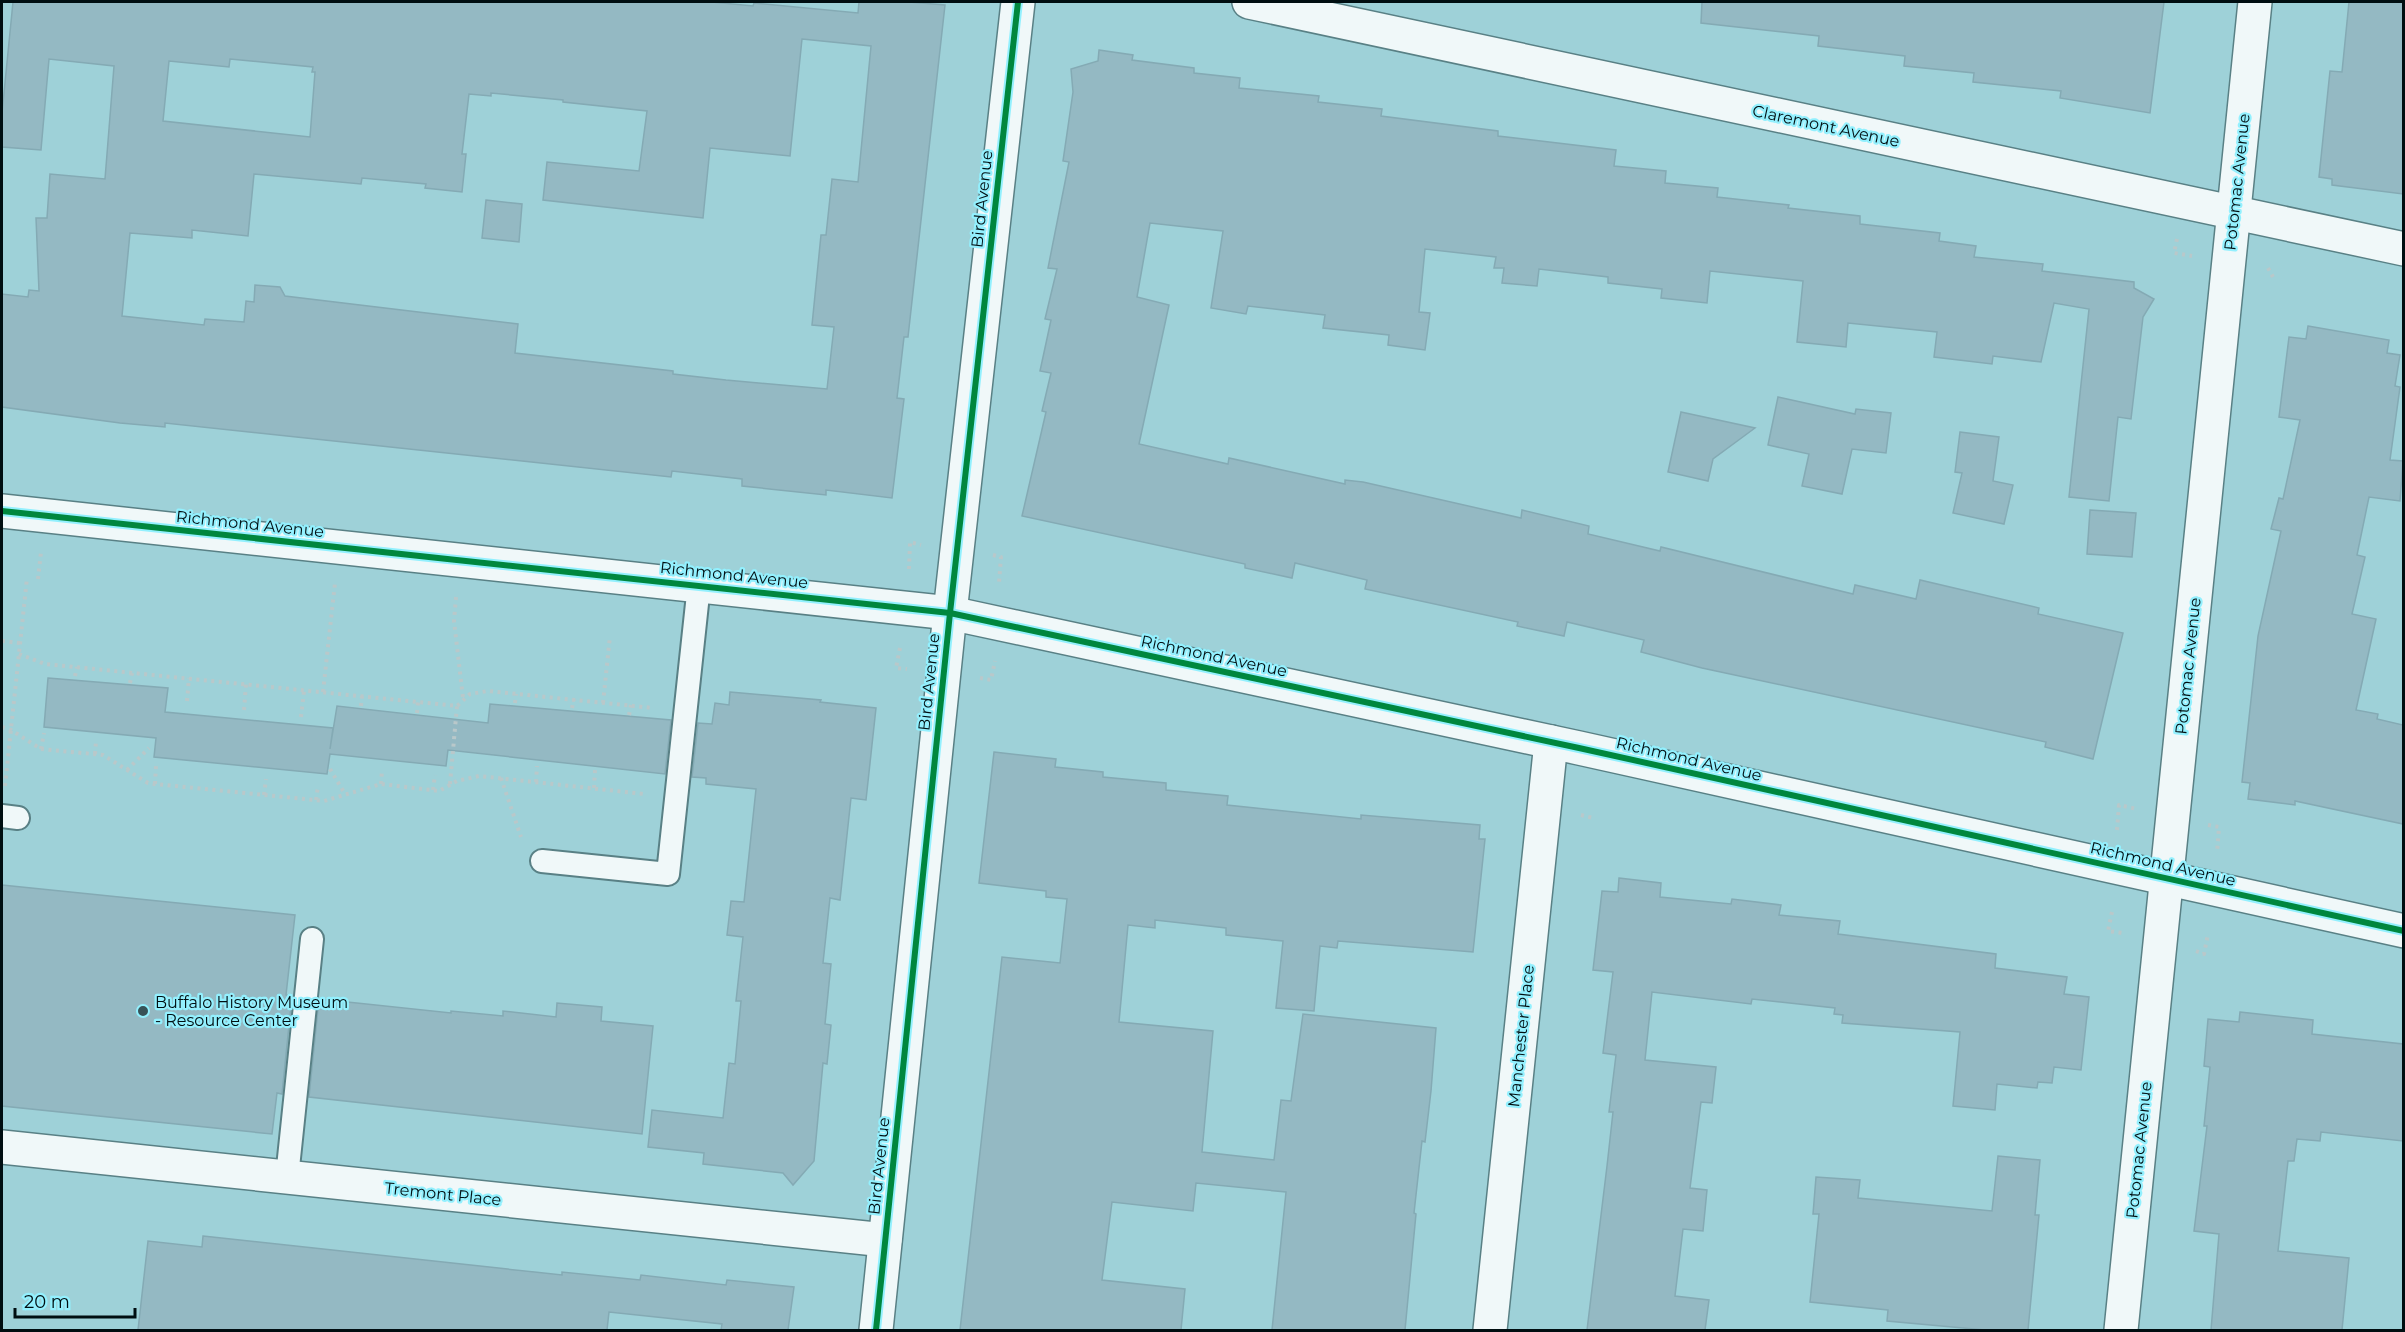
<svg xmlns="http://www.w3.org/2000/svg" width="2405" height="1332" viewBox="0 0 2405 1332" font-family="Montserrat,sans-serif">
  <rect width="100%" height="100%" fill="#9ed1d8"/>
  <!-- building -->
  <g fill="#94b9c3" stroke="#84aab4" stroke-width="1.5" fill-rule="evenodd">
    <path d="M13 2H712L753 6 754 3 858 13 859 2H909L945 5 908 337H904L897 398 904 399 892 498 826 490V495L742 486V479L672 471 671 477 165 423V427L120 423 2 407V294L28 297 29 290 39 291 36 218H47L50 174 105 179 114 66 49 59 41 150 2 147V113ZM802 39 871 46 858 182 832 179 826 235H821L812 325 834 327 827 389 726 380 673 374V371L515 353 518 324 285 296 280 287 255 285 254 302 246 301 244 322 205 319 204 325 122 316 130 233 192 238V230L248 236 254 174 361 184 362 178 426 184 425 188 462 192 466 154H462L469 94 491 96V93L563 100V102L647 111 639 171 547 162 543 200 703 218 710 148 790 156ZM230 59 313 67 312 72H315L310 137 163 121 169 61 229 67Z"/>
    <path d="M1702 2H2164L2150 113 2060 98 2061 91 1973 82 1974 73 1904 66 1905 56 1818 46 1819 36 1701 23Z"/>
    <path d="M2349 2H2403V194L2332 185V179L2319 177 2330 71 2342 72Z"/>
    <path d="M1099 50 1133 55 1132 60 1194 68V73L1240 78 1239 88 1319 96 1318 102 1382 109 1381 116 1498 131V136L1616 150 1614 166 1666 171 1665 183 1718 188 1717 197 1789 205 1788 208 1860 216V224L1940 233 1939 241 1976 246 1974 257 2043 264 2042 271 2134 282V288L2154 299 2143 317 2131 419 2118 417 2109 501 2069 497 2089 309 2054 303 2041 362 1993 356 1992 364 1934 357 1937 332 1848 323 1846 347 1797 342 1803 281 1710 271 1707 303 1661 298 1662 289 1608 283V277L1539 269 1537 286 1502 283 1504 268H1494L1496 257 1425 249 1419 312 1430 313 1425 350 1388 345 1389 335 1323 328 1325 315 1248 306 1246 314 1211 308 1223 231 1150 223 1137 297 1169 305 1139 444 1228 464 1229 458 1345 484V480L1363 482 1521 518 1522 510 1589 526 1588 534 1660 551 1661 547 1853 594 1855 585 1916 599 1920 580 2039 608 2038 614 2123 633 2093 759 2045 747 2046 742 1702 668 1641 652 1644 640 1567 622 1564 636 1517 626 1518 622 1365 589 1367 580 1295 563 1292 578 1245 568V564L1022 516 1046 412 1042 411 1051 373 1040 371 1051 320 1045 319 1057 269 1048 268 1069 162 1063 161 1073 92 1071 69 1098 61Z"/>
    <path d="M486 200 522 204 519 242 482 238Z"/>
    <path d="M2308 326 2389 340 2387 353 2400 355 2395 386 2400 387 2390 460 2403 461 2400 501 2369 497 2357 555 2365 557 2352 614 2376 619 2356 710 2378 714 2377 719 2403 725V824L2295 801V805L2248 799 2250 783 2242 782 2258 636 2281 531 2271 529 2279 498 2283 499 2300 420 2279 417 2289 337 2306 339Z"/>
    <path d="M1778 397 1855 414 1856 409 1891 413 1886 453 1852 449 1842 494 1802 486 1809 454 1768 445Z"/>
    <path d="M1681 412 1755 428 1713 459 1708 481 1668 472Z"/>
    <path d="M1960 432 1999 437 1993 481 2013 485 2004 524 1953 513 1962 473 1955 472Z"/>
    <path d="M2090 510 2136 513 2132 557 2087 554Z"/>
    <path d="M48 678 168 688 165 712 333 728 330 749 337 706 488 723 490 704 671 720 665 774 448 750 446 766 330 754 327 774 154 757 156 738 44 727Z"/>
    <path d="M730 692 821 700 820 702 876 708 866 800 851 798 840 900 830 898 823 963 831 964 825 1024 831 1025 827 1064 823 1063 814 1161 793 1185 783 1173 703 1164 704 1153 648 1147 652 1110 723 1118 729 1063 735 1064 741 1001H736L743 937 727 935 731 901 744 902 756 789 706 784V778L692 777 698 723 712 724 715 703 729 705Z"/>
    <path d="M994 752 1056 759 1055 767 1103 772V777L1166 783V790L1228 796 1227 805 1361 819V815L1480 825 1479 839H1485L1473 952 1338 941 1337 948 1320 946 1314 1011 1276 1008 1283 941 1226 935V928L1155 920V928L1128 925 1119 1022 1213 1031 1202 1152 1274 1160 1281 1100 1291 1101 1303 1014 1436 1028 1431 1091 1425 1142 1422 1141 1414 1213 1416 1214 1405 1330H1272L1286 1192 1196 1183 1193 1211 1112 1202 1102 1280 1185 1289 1181 1330H960L1002 957 1060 963 1067 899 1046 897V891L979 883Z"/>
    <path d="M1619 878 1661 883 1660 897 1731 904 1732 899 1781 905 1779 915 1840 921 1838 934 1996 954 1995 968 2067 977 2064 994 2089 997 2081 1070 2054 1067 2052 1083 2038 1082 2037 1088 1997 1084 1995 1110 1953 1106 1960 1032 1842 1023 1843 1015 1834 1014 1835 1008 1752 999 1751 1004 1652 992 1645 1060 1716 1067 1712 1103 1701 1102 1690 1188 1707 1190 1703 1231 1683 1229 1675 1296 1709 1300 1705 1330H1587L1607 1166 1613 1112H1609L1616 1055 1603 1053 1613 972 1593 970 1602 891 1618 892Z"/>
    <path d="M2 885 295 915 286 995 292 996 282 1094 277 1093 272 1134 2 1106Z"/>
    <path d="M319 999 451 1013V1011L503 1016V1011L556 1017 557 1003 602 1007 601 1021 653 1026 642 1134 309 1097Z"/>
    <path d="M2240 1012 2313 1020 2312 1034 2403 1044V1141L2321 1132 2320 1141 2297 1139 2294 1161H2288L2278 1251 2349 1258 2342 1330H2211L2219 1234 2194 1231 2207 1126H2204L2210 1067 2204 1066 2208 1019 2239 1022Z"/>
    <path d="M1998 1156 2040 1160 2035 1215H2039L2028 1330H1985L1887 1321 1888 1310 1810 1302 1819 1214H1813L1816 1177 1860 1180 1858 1198 1992 1211Z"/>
    <path d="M203 1236 562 1275V1272L640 1280 641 1275 726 1285 727 1280 794 1287 788 1330H721L722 1324 609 1312 607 1330H138L148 1241 202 1247Z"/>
  </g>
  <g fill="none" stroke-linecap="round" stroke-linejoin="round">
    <defs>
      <g id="lane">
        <path d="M2 816 18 818"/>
        <path d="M542 861 668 874 699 585"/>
        <path d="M287 1177 312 939"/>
      </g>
      <g id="street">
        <path d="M1249 2 2404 249"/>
        <path d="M2 1147 885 1240"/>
        <path d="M876 1330 950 613 1018 2"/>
        <path d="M1490 1330 1551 742"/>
        <path d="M2121 1330 2255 2"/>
      </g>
      <path id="secondary" d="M2 511 950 613 1579 748 2404 931"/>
    </defs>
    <!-- lane casing -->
    <use href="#lane" stroke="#598085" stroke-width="26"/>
    <!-- street casing -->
    <use href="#street" stroke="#598085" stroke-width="36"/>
    <!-- secondary casing -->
    <use href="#secondary" stroke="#598085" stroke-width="36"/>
    <!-- path -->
    <g stroke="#b9c8ca" stroke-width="4" stroke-dasharray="3 4.5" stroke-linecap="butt">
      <path d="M2177 239 2174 253 2192 256"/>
      <path d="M2268 268 2273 277"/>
      <path d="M993 555 1001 557 999 583"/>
      <path d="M909 569 910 542 921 545"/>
      <path d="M38 579 41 552"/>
      <path d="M456 597 454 621 463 698"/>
      <path d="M2 641 20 643"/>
      <path d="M900 648 896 668 907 669"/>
      <path d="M19 654 45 664 457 706 470 694 488 691 653 708"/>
      <path d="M75 676 77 667"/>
      <path d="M980 678 991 680 995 661"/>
      <path d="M130 683 132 673"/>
      <path d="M323 692 335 583"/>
      <path d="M187 701 189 678"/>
      <path d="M515 703 516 694"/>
      <path d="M603 703 610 636"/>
      <path d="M361 706 362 696"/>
      <path d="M572 708 574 699"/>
      <path d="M244 710 246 684"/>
      <path d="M417 713 418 702"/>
      <path d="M629 715 631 705"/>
      <path d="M301 717 304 691"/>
      <path d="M2 727 11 730 41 749 103 755 148 783 155 784 324 801 381 784 439 791 457 781 479 776 644 794"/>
      <path d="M41 749 44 733"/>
      <path d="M95 754 96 741"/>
      <path d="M330 769 345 794"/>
      <path d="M127 770 149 748"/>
      <path d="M501 778 521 837"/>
      <path d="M536 782 537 766"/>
      <path d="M155 784 156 766"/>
      <path d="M381 784 382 770"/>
      <path d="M450 784 457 706"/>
      <path d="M5 786 27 578"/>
      <path d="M594 788 595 770"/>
      <path d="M433 790 435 775"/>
      <path d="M264 795 266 779"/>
      <path d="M316 800 318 786"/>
      <path d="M1581 815 1593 818"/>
      <path d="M2208 825 2219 827 2217 853"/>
      <path d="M2117 830 2119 805 2137 809"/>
      <path d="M2112 912 2108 931 2123 933"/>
      <path d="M2196 951 2204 954 2208 934"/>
    </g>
    <!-- lane -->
    <use href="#lane" stroke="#f0f8f9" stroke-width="22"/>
    <!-- street -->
    <use href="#street" stroke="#f0f8f9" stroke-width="33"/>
    <!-- secondary -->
    <use href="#secondary" stroke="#f0f8f9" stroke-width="33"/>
    <defs>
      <g id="cycleway">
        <path d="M2 511 950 613 1579 748 2404 931"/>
        <path d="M876 1330 950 613 1018 2"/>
      </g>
    </defs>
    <!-- cycleway casing -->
    <use href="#cycleway" stroke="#93f0fe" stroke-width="10"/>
    <!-- cycleway -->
    <use href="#cycleway" stroke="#00873e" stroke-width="6"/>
  </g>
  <!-- markers -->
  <circle fill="#375257" stroke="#93f0fe" stroke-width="2" cx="143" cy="1011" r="6"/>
  <g text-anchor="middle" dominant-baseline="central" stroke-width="4.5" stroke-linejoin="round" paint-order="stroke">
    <!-- street labels -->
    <g font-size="16" fill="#000e11" stroke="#93f0fe">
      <text transform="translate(1826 126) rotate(12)">Claremont Avenue</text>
      <text transform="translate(2237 182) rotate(-84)">Potomac Avenue</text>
      <text transform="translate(982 199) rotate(-84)">Bird Avenue</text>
      <text transform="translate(250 524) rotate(6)">Richmond Avenue</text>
      <text transform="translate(734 575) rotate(6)">Richmond Avenue</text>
      <text transform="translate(1214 656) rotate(12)">Richmond Avenue</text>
      <text transform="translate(2188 666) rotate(-84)">Potomac Avenue</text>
      <text transform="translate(929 682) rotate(-84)">Bird Avenue</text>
      <text transform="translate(1689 759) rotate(13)">Richmond Avenue</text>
      <text transform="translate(2163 864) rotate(13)">Richmond Avenue</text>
      <text transform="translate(1521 1036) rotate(-84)">Manchester Place</text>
      <text transform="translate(2139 1150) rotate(-84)">Potomac Avenue</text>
      <text transform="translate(879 1166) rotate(-84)">Bird Avenue</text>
      <text transform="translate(443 1194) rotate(6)">Tremont Place</text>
    </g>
    <!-- poi labels -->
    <g font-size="16" fill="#000e11" stroke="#93f0fe" text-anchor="start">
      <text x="155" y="1002">Buffalo History Museum<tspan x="155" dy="18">- Resource Center</tspan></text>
    </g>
  </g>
  <!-- border -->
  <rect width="2405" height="1332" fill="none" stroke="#000e11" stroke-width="6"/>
  <!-- scale -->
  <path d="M15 1308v9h120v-9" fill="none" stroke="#000e11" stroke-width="3"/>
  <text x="24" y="1308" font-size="18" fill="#000e11" stroke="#93f0fe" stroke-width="4.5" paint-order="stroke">20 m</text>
</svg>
